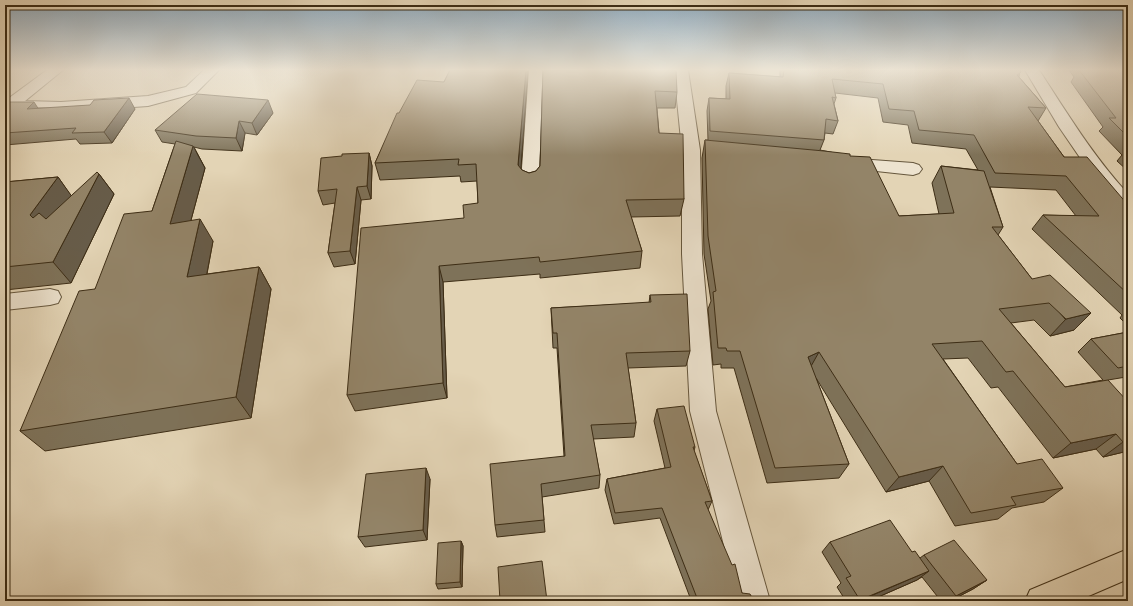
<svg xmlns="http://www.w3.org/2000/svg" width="1133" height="606" viewBox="0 0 1133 606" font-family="'IM FELL English',serif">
  <rect width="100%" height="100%" fill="#e3d4b5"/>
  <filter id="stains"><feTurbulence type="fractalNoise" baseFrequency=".005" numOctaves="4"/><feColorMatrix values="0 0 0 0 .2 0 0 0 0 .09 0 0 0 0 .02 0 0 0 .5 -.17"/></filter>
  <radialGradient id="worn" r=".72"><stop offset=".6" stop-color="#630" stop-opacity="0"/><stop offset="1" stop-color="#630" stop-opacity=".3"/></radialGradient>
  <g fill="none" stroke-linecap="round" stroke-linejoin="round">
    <defs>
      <g id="street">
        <path d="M47 70H63L25 101 61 102 148 96 186 87 204 70H219L196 93 148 106 61 112 13 111 5 114V101Z"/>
        <path d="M529 70H543L539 182 536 186 530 188 524 186 521 182Z"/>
        <path d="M674 70H688L700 150 702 254 716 411 770 601H738L690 411 682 254V150Z"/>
        <path d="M1025 70H1039C1067 113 1093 156 1128 194V211L1121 209 1096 181 1059 127Z"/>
        <path d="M845 158 913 163 919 165 922 169 919 173 913 175 839 167 836 163 839 159Z"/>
        <path d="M50 289 58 291 61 297 58 303 50 305 5 310V294Z"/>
      </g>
      <path id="primary" d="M1128 549V579L1077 601H1025L1030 590Z"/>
    </defs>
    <!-- street casing -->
    <use href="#street" stroke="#66573d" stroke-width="2"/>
    <!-- primary casing -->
    <use href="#primary" stroke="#3d2d15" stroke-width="2"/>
    <!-- street -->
    <use href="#street" fill="#ede3cf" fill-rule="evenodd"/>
    <!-- primary -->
    <use href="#primary" fill="#e3d4b5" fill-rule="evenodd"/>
  </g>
  <!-- wall -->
  <g fill="#7e7259" stroke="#3d2d15" fill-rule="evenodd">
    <path d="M450 70H528L520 168 522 170 529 173 536 171 540 166 543 70 677 92 675 108H657L659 133 684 199 680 216 631 217 642 251 640 268 540 278V274L443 282 447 398 355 411 347 395 464 218 478 203 477 181 461 182 460 176 380 180 375 163 399 113 444 82Z"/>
    <path d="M780 70H1020L1019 77 1046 108 1038 121 1064 157 1128 205V326L1120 318 1122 315 1032 229 1043 215 1076 216 1056 190 990 187 1003 227 998 235 1032 279 1074 330 1050 336 1034 320 1011 323 1065 387 1103 380 1078 352 1091 339 1128 332V379L1126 377 1108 380 1128 451 1103 457 1096 449 1053 458 998 387 991 388 968 358 943 359 1017 464 1063 488 1044 502 1012 508 998 519 955 526 929 481 886 492 816 378 849 464 839 478 767 483 734 368H721V364L713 365 708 309 711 301 704 254 702 158 705 140H708L707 111 709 98 726 99V86L729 73 780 77ZM835 93 878 98 883 122 908 125 912 143 966 149 978 170 941 166 932 183 939 214 899 216 850 156 820 150 824 140 825 133 833 134 838 121 834 104 836 98Z"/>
    <path d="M1069 70H1128V171L1117 161 1122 155 1099 131 1103 127 1071 82 1074 77Z"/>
    <path d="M5 103 38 108 135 109 112 143 80 144 76 139 5 145Z"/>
    <path d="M273 113 257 135 245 133 242 151 202 149 194 147 205 168 191 220 213 241 207 274 259 267 271 289 251 418 45 451 20 431 95 289 152 211 175 144 162 142 155 130Z"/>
    <path d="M369 153 372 166 371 199 361 200 355 264 334 267 328 253 335 203 323 205 318 191Z"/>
    <path d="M99 174 114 194 71 283 5 290V182L58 177 71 196Z"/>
    <path d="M650 295 690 351 686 366 628 368 636 423 634 437 593 439 600 475 599 488 542 497 545 532 497 537 495 525 564 456 557 348H553L551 308 649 303Z"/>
    <path d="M657 409 695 447 694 451 712 501 708 510 742 593 691 600 660 518 614 524 605 490 607 479 665 468 654 421Z"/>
    <path d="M430 479 427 540 365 547 358 537Z"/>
    <path d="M461 541 463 546 462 587 438 589 436 584Z"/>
    <path d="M830 542 912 552 920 558 924 555 987 580 973 589 950 601H941L922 577 917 580 869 601H846L837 587 841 583 822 552Z"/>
  </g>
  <!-- shaded-wall -->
  <g fill="#675c49" stroke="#3d2d15">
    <path d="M526 70H528L520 182 518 165Z"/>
    <path d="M129 98 135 109 112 143 104 132Z"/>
    <path d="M268 100 273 113 257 135 252 123Z"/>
    <path d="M34 102 41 113 27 109Z"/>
    <path d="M239 121 245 133 242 151 236 138Z"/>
    <path d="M193 146 205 168 184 246 170 224Z"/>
    <path d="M369 153 372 166 371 199 367 186Z"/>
    <path d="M99 174 114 194 71 283 53 262Z"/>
    <path d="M58 177 73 198 48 236 30 215Z"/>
    <path d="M357 187 361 200 355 264 350 251Z"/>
    <path d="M200 219 213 241 202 299 187 277Z"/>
    <path d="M439 266 443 282 447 398 443 383Z"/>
    <path d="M259 267 271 289 251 418 236 397Z"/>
    <path d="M1091 313 1074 330 1050 336 1066 319Z"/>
    <path d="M819 352 810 368 808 357Z"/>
    <path d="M1116 434 1096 449 1053 458 1071 443Z"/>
    <path d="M1128 441V451L1103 457 1123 442Z"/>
    <path d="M943 466 929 481 886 492 899 477Z"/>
    <path d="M426 468 430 479 427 540 423 530Z"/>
    <path d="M461 541 463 546 462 587 460 582Z"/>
    <path d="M929 571 917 580 869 601H859Z"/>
    <path d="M987 580 973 589 950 601H949L956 596Z"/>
  </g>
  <!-- building -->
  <g fill="#938468" stroke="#3d2d15">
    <path d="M450 70H526L518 165 522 170 529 173 536 171 540 166 543 70H676L677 92 655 91 659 133 683 134 684 199 626 200 642 251 540 262 539 257 439 266 443 383 347 395 361 228 464 218 463 205 478 203 476 164 458 165 459 159 375 163 397 113H399L417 80 444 82Z"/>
    <path d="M784 70H1020L1021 72 1017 75 1046 108 1028 107 1064 157H1087L1128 205V216H1127L1128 217V294L1043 215 1099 216 1066 176 995 173 974 135 919 130 914 111 889 109 883 84 832 79 836 98 832 97 838 121 826 119 824 140 710 131 709 98 730 99 729 73 783 77Z"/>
    <path d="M1079 70H1128V137L1109 118H1116Z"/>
    <path d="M197 94 268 100 252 123 239 121 236 138 196 136 155 130Z"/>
    <path d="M129 98 104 132 72 133 76 128 5 133V103L7 102H34L27 109 90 105 94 100Z"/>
    <path d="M705 140 824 151 850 154V156L870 157 899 216 954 213 941 166 984 171 1003 227H992L1032 279 1050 275 1091 313 1066 319 1049 303 999 309 1065 387 1108 380 1128 402V441L1123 442 1116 434 1071 443 1013 371 1006 372 982 341 932 344 1017 464 1042 459 1063 488 1011 497 1016 505 971 513 943 466 899 477 819 352 808 357 849 464 775 468 740 351H727L726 348H718L713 292 716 291 708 236Z"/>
    <path d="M176 141 193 146 170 224 200 219 187 277 259 267 236 397 20 431 79 291 95 289 124 214 152 211Z"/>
    <path d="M369 153 367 186 357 187 350 251 328 253 337 189 318 191 321 158 342 156V154Z"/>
    <path d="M97 172 99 174 53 262 5 267V182L58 177 30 215 33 218 39 213 46 219Z"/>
    <path d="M687 294 690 351 626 353 636 423 591 425 600 475 541 484 544 520 495 525 490 464 565 456 557 333H553L551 308 651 302 650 295Z"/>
    <path d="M1128 332V366L1118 368 1091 339Z"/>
    <path d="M684 406 695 447H693L712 501 705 502 732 565 735 564 742 593 750 594 754 601H689L697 598 662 508 615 513 607 479 671 467 657 409Z"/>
    <path d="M426 468 423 530 358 537 366 474Z"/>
    <path d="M890 520 912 552 915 551 929 571 860 600 846 578 851 576 830 542Z"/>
    <path d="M954 540 987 580 956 596 924 555Z"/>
    <path d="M461 541 460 582 436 584 438 543Z"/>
    <path d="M542 561 547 601H500L498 567Z"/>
  </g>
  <!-- sky -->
  <linearGradient id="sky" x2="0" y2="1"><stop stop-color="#8faabe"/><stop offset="0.45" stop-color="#f2ecde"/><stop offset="1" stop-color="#f2ecde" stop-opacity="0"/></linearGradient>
  <rect width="1133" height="155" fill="url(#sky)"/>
  <!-- margin -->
  <rect width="1133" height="606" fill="none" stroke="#e3d4b5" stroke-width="20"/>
  <rect x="6" y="6" width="1121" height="594" fill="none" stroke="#3d2d15" stroke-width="2"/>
  <rect x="10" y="10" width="1113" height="586" fill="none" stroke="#3d2d15"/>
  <rect width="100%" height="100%" filter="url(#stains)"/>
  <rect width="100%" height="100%" fill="url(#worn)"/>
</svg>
